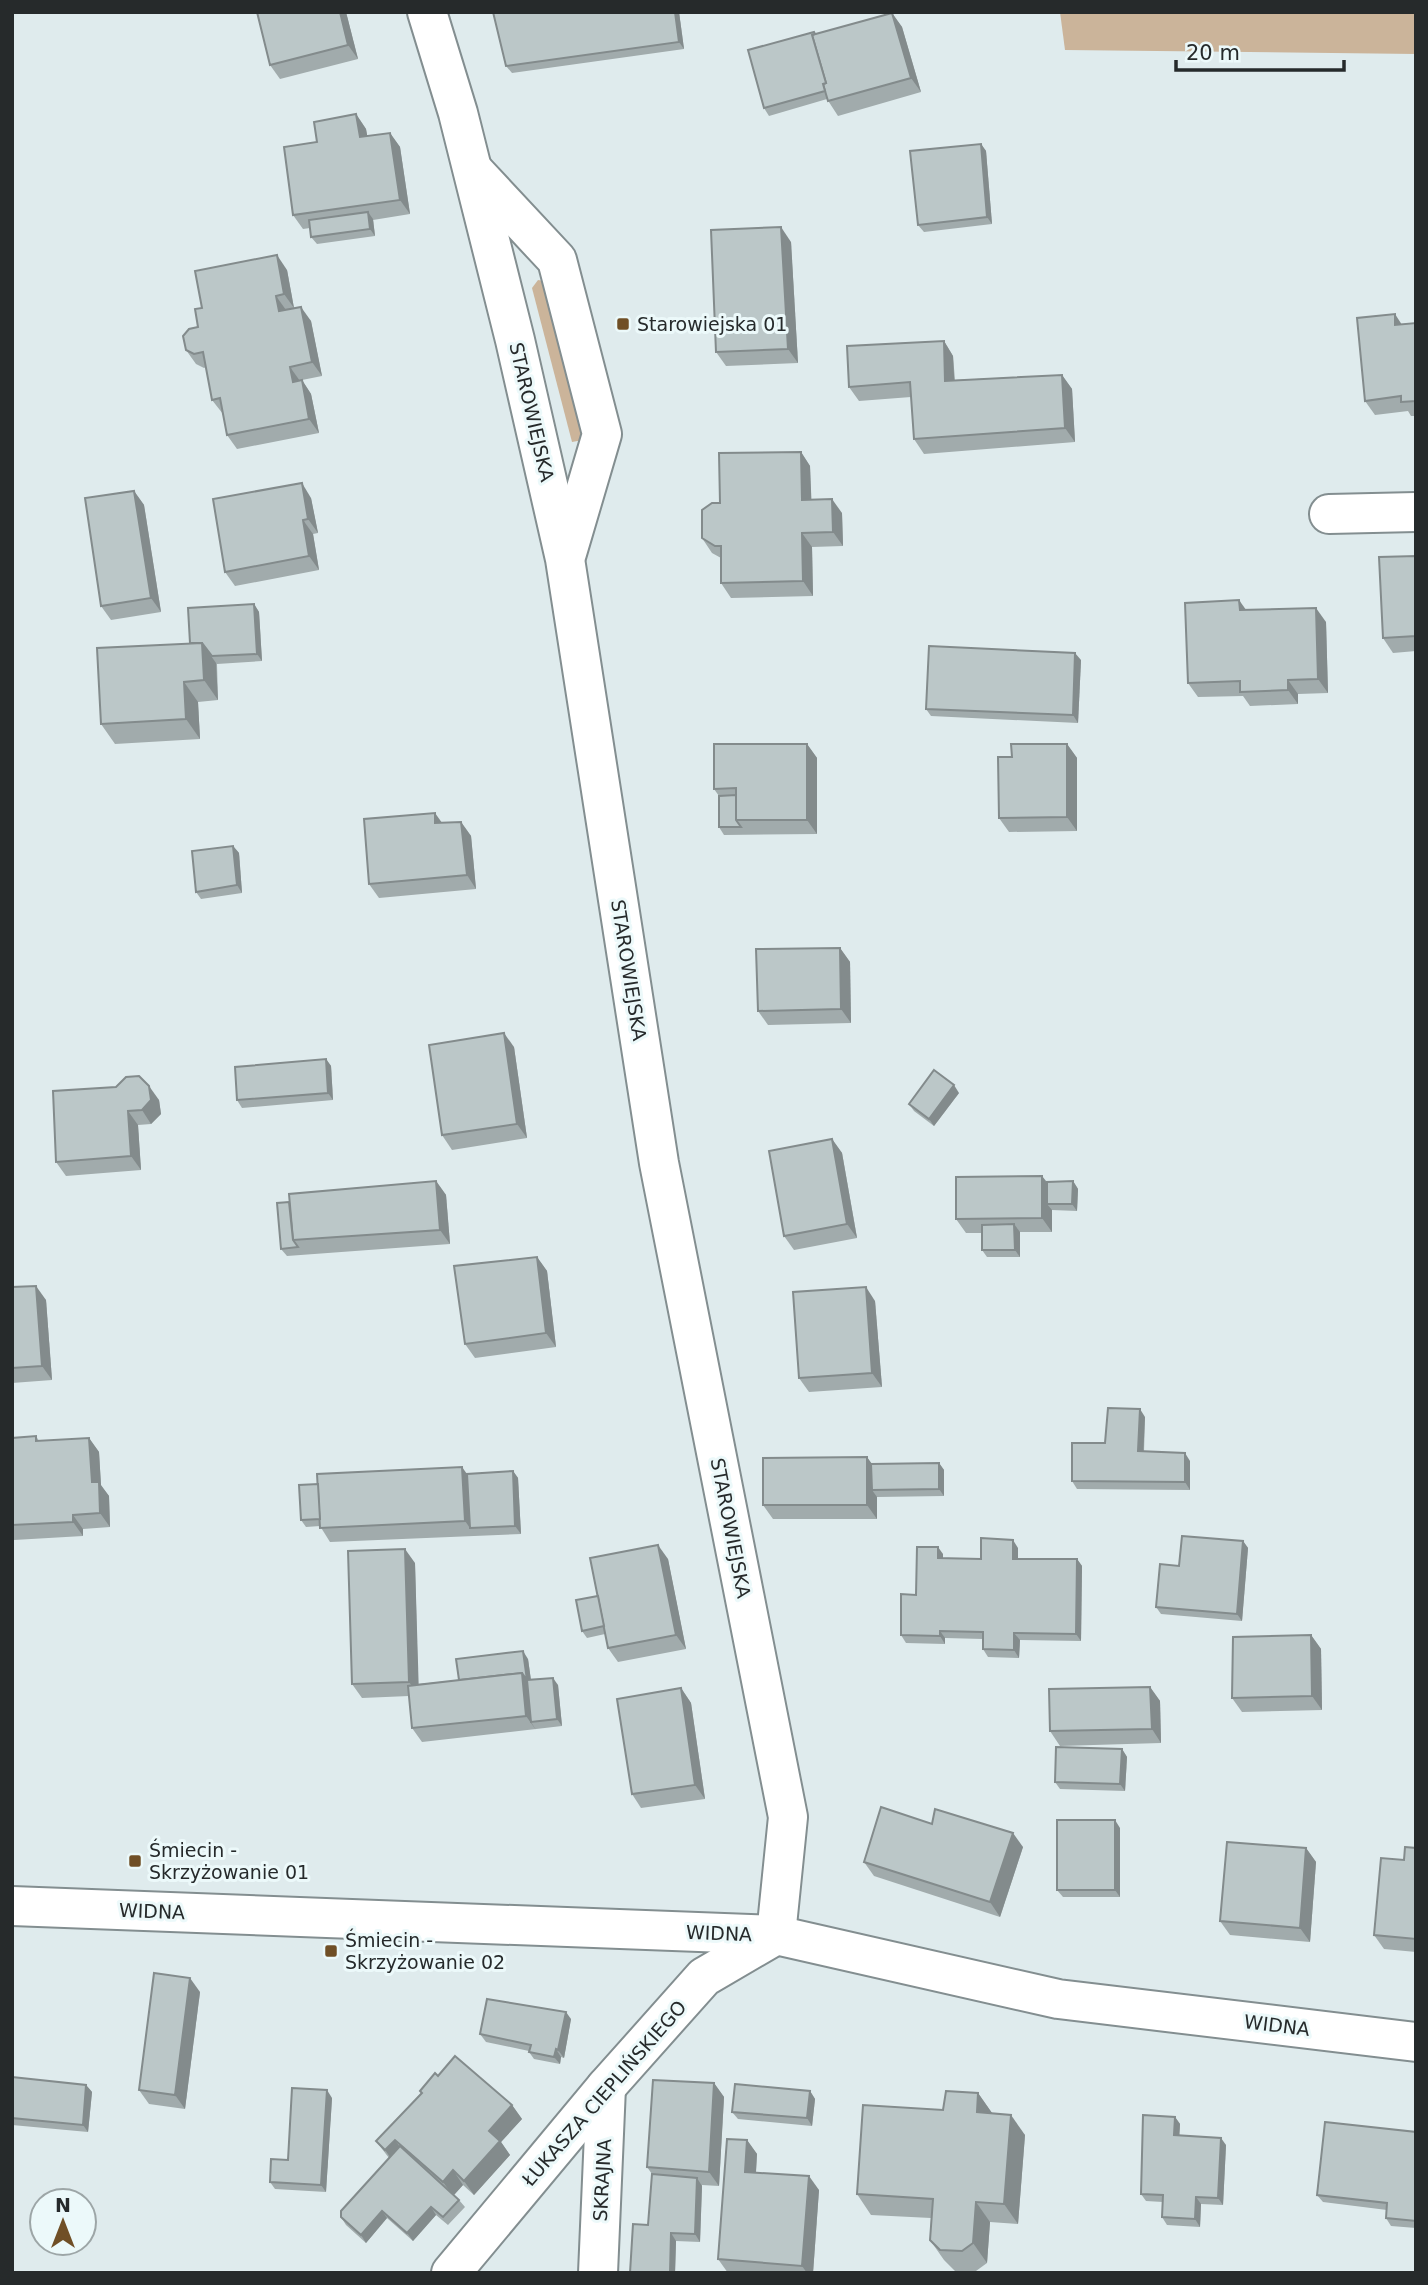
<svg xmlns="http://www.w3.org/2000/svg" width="1428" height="2285" viewBox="0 0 1428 2285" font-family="'DejaVu Sans',sans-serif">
  <rect width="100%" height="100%" fill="#dfebed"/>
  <!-- green -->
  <g fill="#cbb49a">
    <path d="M1060 12H1416V54L1065 50Z"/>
    <path d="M538 280 544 281 586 419 583 440 572 442 532 288Z"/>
  </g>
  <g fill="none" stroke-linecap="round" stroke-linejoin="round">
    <defs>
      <g id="minor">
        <path d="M427 12 458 113 515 340 565 559 659 1163 788 1817 776 1935"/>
        <path d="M473 170 557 260 602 434 567 553"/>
        <path d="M1329 514 1416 512"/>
        <path d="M12 1906 776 1935 1058 1999 1416 2042"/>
        <path d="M451 2273 606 2087 704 1977 776 1935"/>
        <path d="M598 2273 606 2087"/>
      </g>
    </defs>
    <!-- minor casing -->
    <use href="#minor" stroke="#838e90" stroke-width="42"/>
    <!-- minor -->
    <use href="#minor" stroke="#fff" stroke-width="38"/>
  </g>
  <!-- wall -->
  <g fill="#a1abac">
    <path d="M346 12 358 59 280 79 270 65Z"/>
    <path d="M679 12 684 49 512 73 506 66Z"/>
    <path d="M892 13 902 27 921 92 838 116 827 99 769 116 764 108 816 34Z"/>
    <path d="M356 114 366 129 367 136 390 133 400 147 410 214 373 220 375 236 317 244 311 237 310 228 303 229 293 215 317 142Z"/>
    <path d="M981 144 986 151 992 224 924 232 918 225Z"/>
    <path d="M791 242 798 363 726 366 716 352Z"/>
    <path d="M287 270 294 308 311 321 322 376 302 380 311 394 319 433 237 449 227 435 223 414 212 400 206 367 204 368 196 364 186 350 198 327 202 308Z"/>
    <path d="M1416 323V416H1411L1408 411 1375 415 1365 401 1401 324Z"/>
    <path d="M944 341 953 356 955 380 1062 375 1072 389 1075 442 924 454 914 439 911 397 859 401 849 387Z"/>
    <path d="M801 452 810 466 811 500 842 513 843 546 812 547 813 596 731 598 721 583V558L712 553 702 538 720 503Z"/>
    <path d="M134 491 144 505 161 612 111 620 101 606Z"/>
    <path d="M311 498 318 533 313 534 319 570 235 586 225 572Z"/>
    <path d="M1416 556V651L1393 653 1383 638Z"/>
    <path d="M254 604 259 612 262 661 217 664 218 700 198 702 200 739 115 744 101 724 190 643Z"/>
    <path d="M1246 610 1326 622 1328 693 1298 694V704L1250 706 1243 696 1198 697 1188 683Z"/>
    <path d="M1081 660 1078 723 931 716 926 709Z"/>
    <path d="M807 744 817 758V834L724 835 719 827V796L714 789Z"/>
    <path d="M1067 744 1077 758V831L1009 832 999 818Z"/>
    <path d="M461 822 471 836 476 889 379 898 369 884 442 823Z"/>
    <path d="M233 846 239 853 242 893 201 899 196 892Z"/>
    <path d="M840 948 850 962 851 1023 768 1025 758 1011Z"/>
    <path d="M514 1047 527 1138 452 1150 442 1135Z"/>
    <path d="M326 1059 331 1066 333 1100 242 1108 237 1100Z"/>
    <path d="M116 1087 159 1100 161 1114 151 1124 138 1125 141 1170 66 1176 56 1162Z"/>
    <path d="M959 1093 934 1126 914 1111 909 1104Z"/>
    <path d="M832 1139 842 1153 857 1238 794 1250 784 1236Z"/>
    <path d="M1042 1176 1047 1182 1073 1181 1078 1189 1077 1211 1052 1210V1232H1020V1257H987L982 1250V1233H966L956 1219Z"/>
    <path d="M436 1181 446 1195 450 1244 287 1256 281 1249 277 1203Z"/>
    <path d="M537 1257 547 1271 556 1347 475 1358 465 1344Z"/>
    <path d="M12 1287 46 1300 52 1380 12 1383Z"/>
    <path d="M875 1301 882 1387 809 1392 799 1378Z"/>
    <path d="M1145 1417 1144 1452 1190 1461V1490L1077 1489 1072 1481 1105 1443Z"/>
    <path d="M36 1436 39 1441 89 1438 99 1452 101 1486 109 1496 110 1527 83 1529V1536L14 1540 12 1538V1438Z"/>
    <path d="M867 1457 871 1464 939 1463 944 1470V1496L877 1497V1519H773L763 1505Z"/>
    <path d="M513 1471 518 1478 521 1534 330 1542 320 1526 306 1527 301 1520 467 1474Z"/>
    <path d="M1243 1541 1248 1548 1242 1621 1161 1614 1156 1607 1179 1566Z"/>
    <path d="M1018 1548V1559H1077L1082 1566 1081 1641 1020 1640 1019 1658 988 1657 983 1649V1639L945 1638V1644L906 1643 901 1635 916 1595 943 1554V1558L981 1559Z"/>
    <path d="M668 1559 686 1649 618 1662 608 1648 605 1634 587 1638 582 1631 598 1596Z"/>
    <path d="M415 1563 418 1684 459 1680 528 1659 531 1680 558 1685 562 1726 422 1742 412 1728 409 1696 362 1698 352 1684Z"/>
    <path d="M1311 1635 1321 1649 1322 1710 1242 1712 1232 1698Z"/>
    <path d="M1150 1687 1160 1701 1161 1743 1060 1746 1050 1731Z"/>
    <path d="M681 1688 691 1703 705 1799 641 1808 632 1794Z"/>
    <path d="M1122 1749 1127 1757 1125 1791 1060 1789 1055 1782Z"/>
    <path d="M932 1824 1023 1847 1000 1917 874 1876 864 1862Z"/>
    <path d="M1120 1828V1897H1063L1057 1890Z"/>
    <path d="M1306 1848 1316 1862 1310 1942 1230 1935 1220 1921Z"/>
    <path d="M1416 1848V1952L1384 1949 1374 1935 1404 1860Z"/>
    <path d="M200 1992 185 2109 149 2104 139 2090Z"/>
    <path d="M571 2019 564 2058 561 2057 560 2064 534 2059 529 2052V2051L486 2042 480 2034Z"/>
    <path d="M438 2076 512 2105 522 2119 501 2142 510 2155 474 2195 463 2185 454 2195 459 2200 465 2207 448 2225 436 2215 413 2241 387 2218 366 2243 346 2225 341 2217 389 2158 376 2141 421 2093 420 2091Z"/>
    <path d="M12 2077 86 2085 92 2092 88 2132 12 2125Z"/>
    <path d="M714 2083 724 2097 719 2186 702 2185 700 2242 676 2241 675 2273H630L648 2225 652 2174 647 2167Z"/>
    <path d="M810 2091 815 2099 812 2126 738 2119 732 2112Z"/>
    <path d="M978 2093 992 2113 1025 2135 1018 2224 990 2222 987 2263 976 2271H955L944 2260 930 2240 931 2218 871 2215 857 2194 943 2110Z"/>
    <path d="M332 2098 326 2192 275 2189 270 2182Z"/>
    <path d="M1175 2117 1180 2124 1179 2136 1226 2145 1223 2205 1201 2204 1200 2227 1167 2225 1162 2217 1163 2202 1146 2201 1141 2194Z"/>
    <path d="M1416 2132V2228L1391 2226 1386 2218 1387 2210 1323 2202 1317 2195Z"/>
    <path d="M747 2140 757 2154 756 2173 819 2190 813 2273H728L718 2259Z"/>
  </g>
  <!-- shaded-wall -->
  <g fill="#838b8c">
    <path d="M340 12H346L358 59 348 45Z"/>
    <path d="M675 12H679L684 49 679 42Z"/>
    <path d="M892 13 902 27 921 92 911 78Z"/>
    <path d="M356 114 366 129 370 151 360 137Z"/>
    <path d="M390 133 400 147 410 214 400 200Z"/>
    <path d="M981 144 986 151 992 224 987 217Z"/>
    <path d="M368 212 373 219 375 236 370 229Z"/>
    <path d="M781 227 791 242 798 363 788 349Z"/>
    <path d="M277 255 287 270 294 308 284 294Z"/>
    <path d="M276 296 286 310 279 311Z"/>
    <path d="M301 307 311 321 322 376 312 362Z"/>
    <path d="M1395 314 1404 328 1395 325Z"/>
    <path d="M944 341 953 356 955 395 945 381Z"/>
    <path d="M290 367 300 381 293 382Z"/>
    <path d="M1062 375 1072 389 1075 442 1065 428Z"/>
    <path d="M302 380 311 394 319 433 309 419Z"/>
    <path d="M801 452 810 466 812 514 802 500Z"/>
    <path d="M302 483 311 498 318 533 308 519Z"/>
    <path d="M134 491 144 505 161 612 151 598Z"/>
    <path d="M832 499 842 513 843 546 833 532Z"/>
    <path d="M303 520 313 534 319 570 309 556Z"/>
    <path d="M802 533 812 547 813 596 803 581Z"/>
    <path d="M1239 600 1249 614 1240 610Z"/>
    <path d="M254 604 259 612 262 661 257 654Z"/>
    <path d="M1316 608 1326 622 1328 693 1318 679Z"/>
    <path d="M202 643 216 663 218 700 204 680Z"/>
    <path d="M1075 653 1081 660 1078 723 1073 715Z"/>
    <path d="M1288 680 1298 694V704L1288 690Z"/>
    <path d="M184 682 198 702 200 739 186 719Z"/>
    <path d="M807 744 817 758V834L807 820Z"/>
    <path d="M1067 744 1077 758V831L1067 817Z"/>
    <path d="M435 813 445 827 435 823Z"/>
    <path d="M461 822 471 836 476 889 467 875Z"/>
    <path d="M233 846 239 853 242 893 237 885Z"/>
    <path d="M840 948 850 962 851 1023 841 1009Z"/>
    <path d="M504 1033 514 1047 527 1138 517 1124Z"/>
    <path d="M326 1059 331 1066 333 1100 328 1093Z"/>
    <path d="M954 1085 959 1093 934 1126 929 1119Z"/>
    <path d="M149 1086 159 1100 161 1114 151 1124 142 1110Z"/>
    <path d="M128 1111 138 1125 141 1170 131 1156Z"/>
    <path d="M832 1139 842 1153 857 1238 847 1224Z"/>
    <path d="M1042 1176 1052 1190 1047 1204 1052 1210V1232L1042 1218Z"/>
    <path d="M436 1181 446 1195 450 1244 440 1230Z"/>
    <path d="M1073 1181 1078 1189 1077 1211 1072 1204Z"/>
    <path d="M1014 1224 1020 1232V1257L1015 1250Z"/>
    <path d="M537 1257 547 1271 556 1347 546 1333Z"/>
    <path d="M36 1286 46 1300 52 1380 42 1366Z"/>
    <path d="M866 1287 875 1301 882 1387 872 1373Z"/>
    <path d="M1140 1409 1145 1417 1143 1459 1138 1451Z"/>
    <path d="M89 1438 99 1452 101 1485 109 1496 110 1527 100 1513 92 1482Z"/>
    <path d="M1185 1453 1190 1461V1490L1185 1482Z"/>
    <path d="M867 1457 877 1471 872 1490 877 1497V1519L867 1505Z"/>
    <path d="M939 1463 944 1470V1496L939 1489Z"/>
    <path d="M462 1467 472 1481 470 1528 465 1521Z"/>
    <path d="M513 1471 518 1478 521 1534 515 1526Z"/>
    <path d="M73 1515 83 1529V1536L73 1522Z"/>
    <path d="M1013 1540 1018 1548V1566L1013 1559Z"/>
    <path d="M1243 1541 1248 1548 1242 1621 1237 1614Z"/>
    <path d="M658 1545 668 1559 686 1649 676 1635Z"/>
    <path d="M938 1547 943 1554V1565L938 1558Z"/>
    <path d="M405 1549 415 1563 419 1696 409 1682Z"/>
    <path d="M1077 1559 1082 1566 1081 1641 1076 1634Z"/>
    <path d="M940 1631 945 1638V1644L940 1636Z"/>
    <path d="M1014 1633 1020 1640 1019 1658 1014 1650Z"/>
    <path d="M1311 1635 1321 1649 1322 1710 1312 1696Z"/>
    <path d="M523 1651 528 1659 532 1688 527 1680Z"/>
    <path d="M522 1673 532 1688 531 1722 536 1730 526 1716Z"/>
    <path d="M553 1678 558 1685 562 1726 557 1719Z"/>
    <path d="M1150 1687 1160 1701 1161 1743 1152 1729Z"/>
    <path d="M681 1688 691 1703 705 1799 695 1785Z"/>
    <path d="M1122 1749 1127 1757 1125 1791 1120 1784Z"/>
    <path d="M1115 1820 1120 1828V1897L1115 1890Z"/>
    <path d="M1013 1833 1023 1847 1000 1917 990 1902Z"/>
    <path d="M1306 1848 1316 1862 1310 1942 1300 1928Z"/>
    <path d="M190 1978 200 1992 185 2109 175 2095Z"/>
    <path d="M566 2012 571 2019 564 2058 558 2050Z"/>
    <path d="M556 2049 561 2057 560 2064 554 2057Z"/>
    <path d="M714 2083 724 2097 719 2186 709 2172Z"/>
    <path d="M86 2085 92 2092 88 2132 83 2125Z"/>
    <path d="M327 2090 332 2098 326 2192 321 2185Z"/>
    <path d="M810 2091 815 2099 812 2126 807 2118Z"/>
    <path d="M978 2093 992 2113 991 2132 977 2112Z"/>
    <path d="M512 2105 522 2119 501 2142 510 2155 474 2195 464 2181 489 2131Z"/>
    <path d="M1011 2115 1025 2135 1018 2224 1004 2204Z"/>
    <path d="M1175 2117 1180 2124 1179 2143 1174 2135Z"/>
    <path d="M1221 2138 1226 2145 1223 2205 1218 2198Z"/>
    <path d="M395 2140 405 2154 395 2164 385 2150Z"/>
    <path d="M747 2140 757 2154 755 2186 745 2172Z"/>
    <path d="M453 2170 463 2185 453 2196 443 2182Z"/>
    <path d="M809 2176 819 2190 813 2273H807L802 2266Z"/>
    <path d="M697 2178 702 2186 700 2242 695 2234Z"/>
    <path d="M1196 2197 1201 2204 1200 2227 1195 2219Z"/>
    <path d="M976 2202 990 2222 987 2263 973 2243Z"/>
    <path d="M431 2207 436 2215 413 2241 407 2233Z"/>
    <path d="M382 2211 387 2218 366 2243 361 2235Z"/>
    <path d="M671 2233 676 2241 675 2273H670Z"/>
  </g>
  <!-- building -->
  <g fill="#bbc7c8" stroke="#838b8c" stroke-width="2">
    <path d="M257 12H340L348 45 270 65Z"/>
    <path d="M493 12H675L679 42 506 66Z"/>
    <path d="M892 13 911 78 828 101 823 84 826 83 812 35Z"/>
    <path d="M814 32 815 34 812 35 826 83 823 84 825 91 764 108 748 50Z"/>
    <path d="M356 114 360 137 390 133 400 200 293 215 284 147 317 142 314 122Z"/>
    <path d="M981 144 987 217 918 225 910 151Z"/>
    <path d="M368 212 370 229 311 237 309 220Z"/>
    <path d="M781 227 788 349 716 352 711 230Z"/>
    <path d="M277 255 284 294 276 296 279 311 301 307 312 362 290 367 293 382 302 380 309 419 227 435 220 398 212 400 203 352 194 354 186 350 183 336 189 329 198 327 195 309 202 308 195 271Z"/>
    <path d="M1395 314V325L1416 323V401L1401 402V396L1365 401 1357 318Z"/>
    <path d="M944 341 945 381 1062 375 1065 428 914 439 910 382 849 387 847 346Z"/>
    <path d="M801 452 802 500 832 499 833 532 802 533 803 581 721 583V546H715L702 538V510L712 503H720L719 453Z"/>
    <path d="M302 483 308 519 303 520 309 556 225 572 213 499Z"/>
    <path d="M134 491 151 598 101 606 85 498Z"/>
    <path d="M1416 556V636L1383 638 1379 557Z"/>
    <path d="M1239 600 1240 610 1316 608 1318 679 1288 680V690L1240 692V681L1188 683 1185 603Z"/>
    <path d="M254 604 257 654 212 656 202 643H190L188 608Z"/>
    <path d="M202 643 204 680 184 682 186 719 101 724 97 648Z"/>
    <path d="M929 646 1075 653 1073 715 926 709Z"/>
    <path d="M714 744H807V820H736V788L714 789Z"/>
    <path d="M1011 744H1067V817L999 818 998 757H1012Z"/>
    <path d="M736 795V820L741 827H719V796Z"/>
    <path d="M435 813V823L461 822 467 875 369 884 364 819Z"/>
    <path d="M233 846 237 885 196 892 192 851Z"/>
    <path d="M840 948 841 1009 758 1011 756 949Z"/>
    <path d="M504 1033 517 1124 442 1135 429 1045Z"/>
    <path d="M326 1059 328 1093 237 1100 235 1067Z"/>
    <path d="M934 1070 954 1085 929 1119 909 1104Z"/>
    <path d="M139 1076 149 1086 151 1100 142 1110 128 1111 131 1156 56 1162 53 1091 116 1087 126 1077Z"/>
    <path d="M832 1139 847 1224 784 1236 769 1151Z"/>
    <path d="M1042 1176V1218L956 1219V1177Z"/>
    <path d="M436 1181 440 1230 293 1240 289 1194Z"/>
    <path d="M1073 1181 1072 1204H1047V1182Z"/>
    <path d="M289 1202 293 1240 298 1247 281 1249 277 1203Z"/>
    <path d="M1014 1224 1015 1250H982V1225Z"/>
    <path d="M537 1257 546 1333 465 1344 454 1266Z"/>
    <path d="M36 1286 42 1366 12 1368V1287Z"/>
    <path d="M866 1287 872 1373 799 1378 793 1292Z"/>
    <path d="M1108 1408 1140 1409 1138 1451 1185 1453V1482L1072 1481V1443H1105Z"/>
    <path d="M36 1436V1441L89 1438 92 1482H99L100 1513 73 1515V1522L12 1525V1438Z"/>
    <path d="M867 1457V1505H763V1458Z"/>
    <path d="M939 1463V1489L872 1490 871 1464Z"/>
    <path d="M462 1467 465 1521 320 1528 317 1474Z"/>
    <path d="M513 1471 515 1526 470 1528 467 1474Z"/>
    <path d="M318 1484 320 1519 301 1520 299 1485Z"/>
    <path d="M1182 1536 1243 1541 1237 1614 1156 1607 1160 1564 1179 1566Z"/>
    <path d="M981 1538 1013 1540V1559H1077L1076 1634 1014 1633V1650L983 1649V1632L940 1631V1636L901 1635V1594L916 1595 917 1547H938V1558L981 1559Z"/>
    <path d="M658 1545 676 1635 608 1648 590 1558Z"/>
    <path d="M405 1549 409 1682 352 1684 348 1551Z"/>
    <path d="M598 1596 604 1626 582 1631 576 1600Z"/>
    <path d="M1311 1635 1312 1696 1232 1698 1233 1637Z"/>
    <path d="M523 1651 527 1680 522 1673 459 1680 456 1659Z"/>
    <path d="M522 1673 526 1716 412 1728 408 1686Z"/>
    <path d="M553 1678 557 1719 531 1722 527 1680Z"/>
    <path d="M1150 1687 1152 1729 1050 1731 1049 1689Z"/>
    <path d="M681 1688 695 1785 632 1794 617 1699Z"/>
    <path d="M1056 1747 1122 1749 1120 1784 1055 1782Z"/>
    <path d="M881 1807 932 1824 935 1809 1013 1833 990 1902 864 1862Z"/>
    <rect x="1057" y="1820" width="58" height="70"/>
    <path d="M1227 1842 1306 1848 1300 1928 1220 1921Z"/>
    <path d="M1405 1847 1416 1848V1939L1374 1935 1381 1858 1404 1860Z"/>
    <path d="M154 1973 190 1978 175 2095 139 2090Z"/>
    <path d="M487 1999 566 2012 558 2050 556 2049 554 2057 529 2052 531 2045 480 2034Z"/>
    <path d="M455 2056 512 2105 489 2131 500 2141 464 2181 453 2170 443 2182 395 2140 385 2150 376 2141 422 2093 420 2091 435 2073 438 2076Z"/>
    <path d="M12 2077 86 2085 83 2125 12 2118Z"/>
    <path d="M653 2080 714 2083 709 2172 647 2167Z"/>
    <path d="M735 2084 810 2091 807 2118 732 2112Z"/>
    <path d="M292 2088 327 2090 321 2185 270 2182 271 2159 288 2160Z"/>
    <path d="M946 2091 978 2093 977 2112 1011 2115 1004 2204 976 2202 973 2243 962 2251 940 2250 930 2240 933 2199 857 2194 863 2105 943 2110Z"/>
    <path d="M1143 2115 1175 2117 1174 2135 1221 2138 1218 2198 1196 2197 1195 2219 1162 2217 1163 2195 1141 2194Z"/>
    <path d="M1325 2122 1416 2132V2221L1386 2218 1387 2203 1317 2195Z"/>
    <path d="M727 2139 747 2140 745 2172 809 2176 802 2266 718 2259Z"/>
    <path d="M400 2146 459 2200 443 2217 431 2207 407 2233 382 2211 361 2235 341 2217V2211Z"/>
    <path d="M652 2174 697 2178 695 2234 671 2233 670 2273 655 2272V2273H630L633 2224 648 2225Z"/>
  </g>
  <!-- markers -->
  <g fill="#704f26" stroke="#ecf9fa" stroke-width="2.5">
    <rect x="616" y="317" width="14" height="14" rx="3.5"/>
    <rect x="128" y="1854" width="14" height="14" rx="3.5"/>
    <rect x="324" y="1944" width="14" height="14" rx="3.5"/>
  </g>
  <g text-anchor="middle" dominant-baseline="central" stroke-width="6" stroke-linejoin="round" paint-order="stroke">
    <!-- poi labels -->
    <g font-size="19" fill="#262a2b" stroke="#ecf9fa" text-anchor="start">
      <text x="637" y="324">Starowiejska 01</text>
      <text x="149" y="1850">Śmiecin -<tspan x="149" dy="22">Skrzyżowanie 01</tspan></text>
      <text x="345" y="1940">Śmiecin -<tspan x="345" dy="22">Skrzyżowanie 02</tspan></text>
    </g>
    <!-- street labels -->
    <g font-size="19" fill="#262a2b" stroke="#ecf9fa">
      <text transform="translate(532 412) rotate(77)">STAROWIEJSKA</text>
      <text transform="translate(629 970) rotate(81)">STAROWIEJSKA</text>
      <text transform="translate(731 1528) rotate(79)">STAROWIEJSKA</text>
      <text transform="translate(152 1911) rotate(2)">WIDNA</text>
      <text transform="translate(719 1933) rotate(2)">WIDNA</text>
      <text transform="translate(1277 2025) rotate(7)">WIDNA</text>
      <text transform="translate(604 2093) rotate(-49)">ŁUKASZA CIEPLIŃSKIEGO</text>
      <text transform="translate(602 2180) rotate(-87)">SKRAJNA</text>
    </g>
  </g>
  <!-- border -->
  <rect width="1428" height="2285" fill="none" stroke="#262a2b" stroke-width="28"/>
  <!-- north arrow -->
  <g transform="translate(63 2222)"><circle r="33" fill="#ecf9fa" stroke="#9da6a7" stroke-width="2"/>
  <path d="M0-5L12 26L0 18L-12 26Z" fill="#704f26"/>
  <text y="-10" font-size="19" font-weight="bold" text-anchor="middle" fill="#262a2b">N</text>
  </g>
  <!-- scale -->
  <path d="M1176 60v10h168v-10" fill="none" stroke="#262a2b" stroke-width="3.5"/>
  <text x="1186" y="60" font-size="21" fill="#262a2b" stroke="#ecf9fa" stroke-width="5" paint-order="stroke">20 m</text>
</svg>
